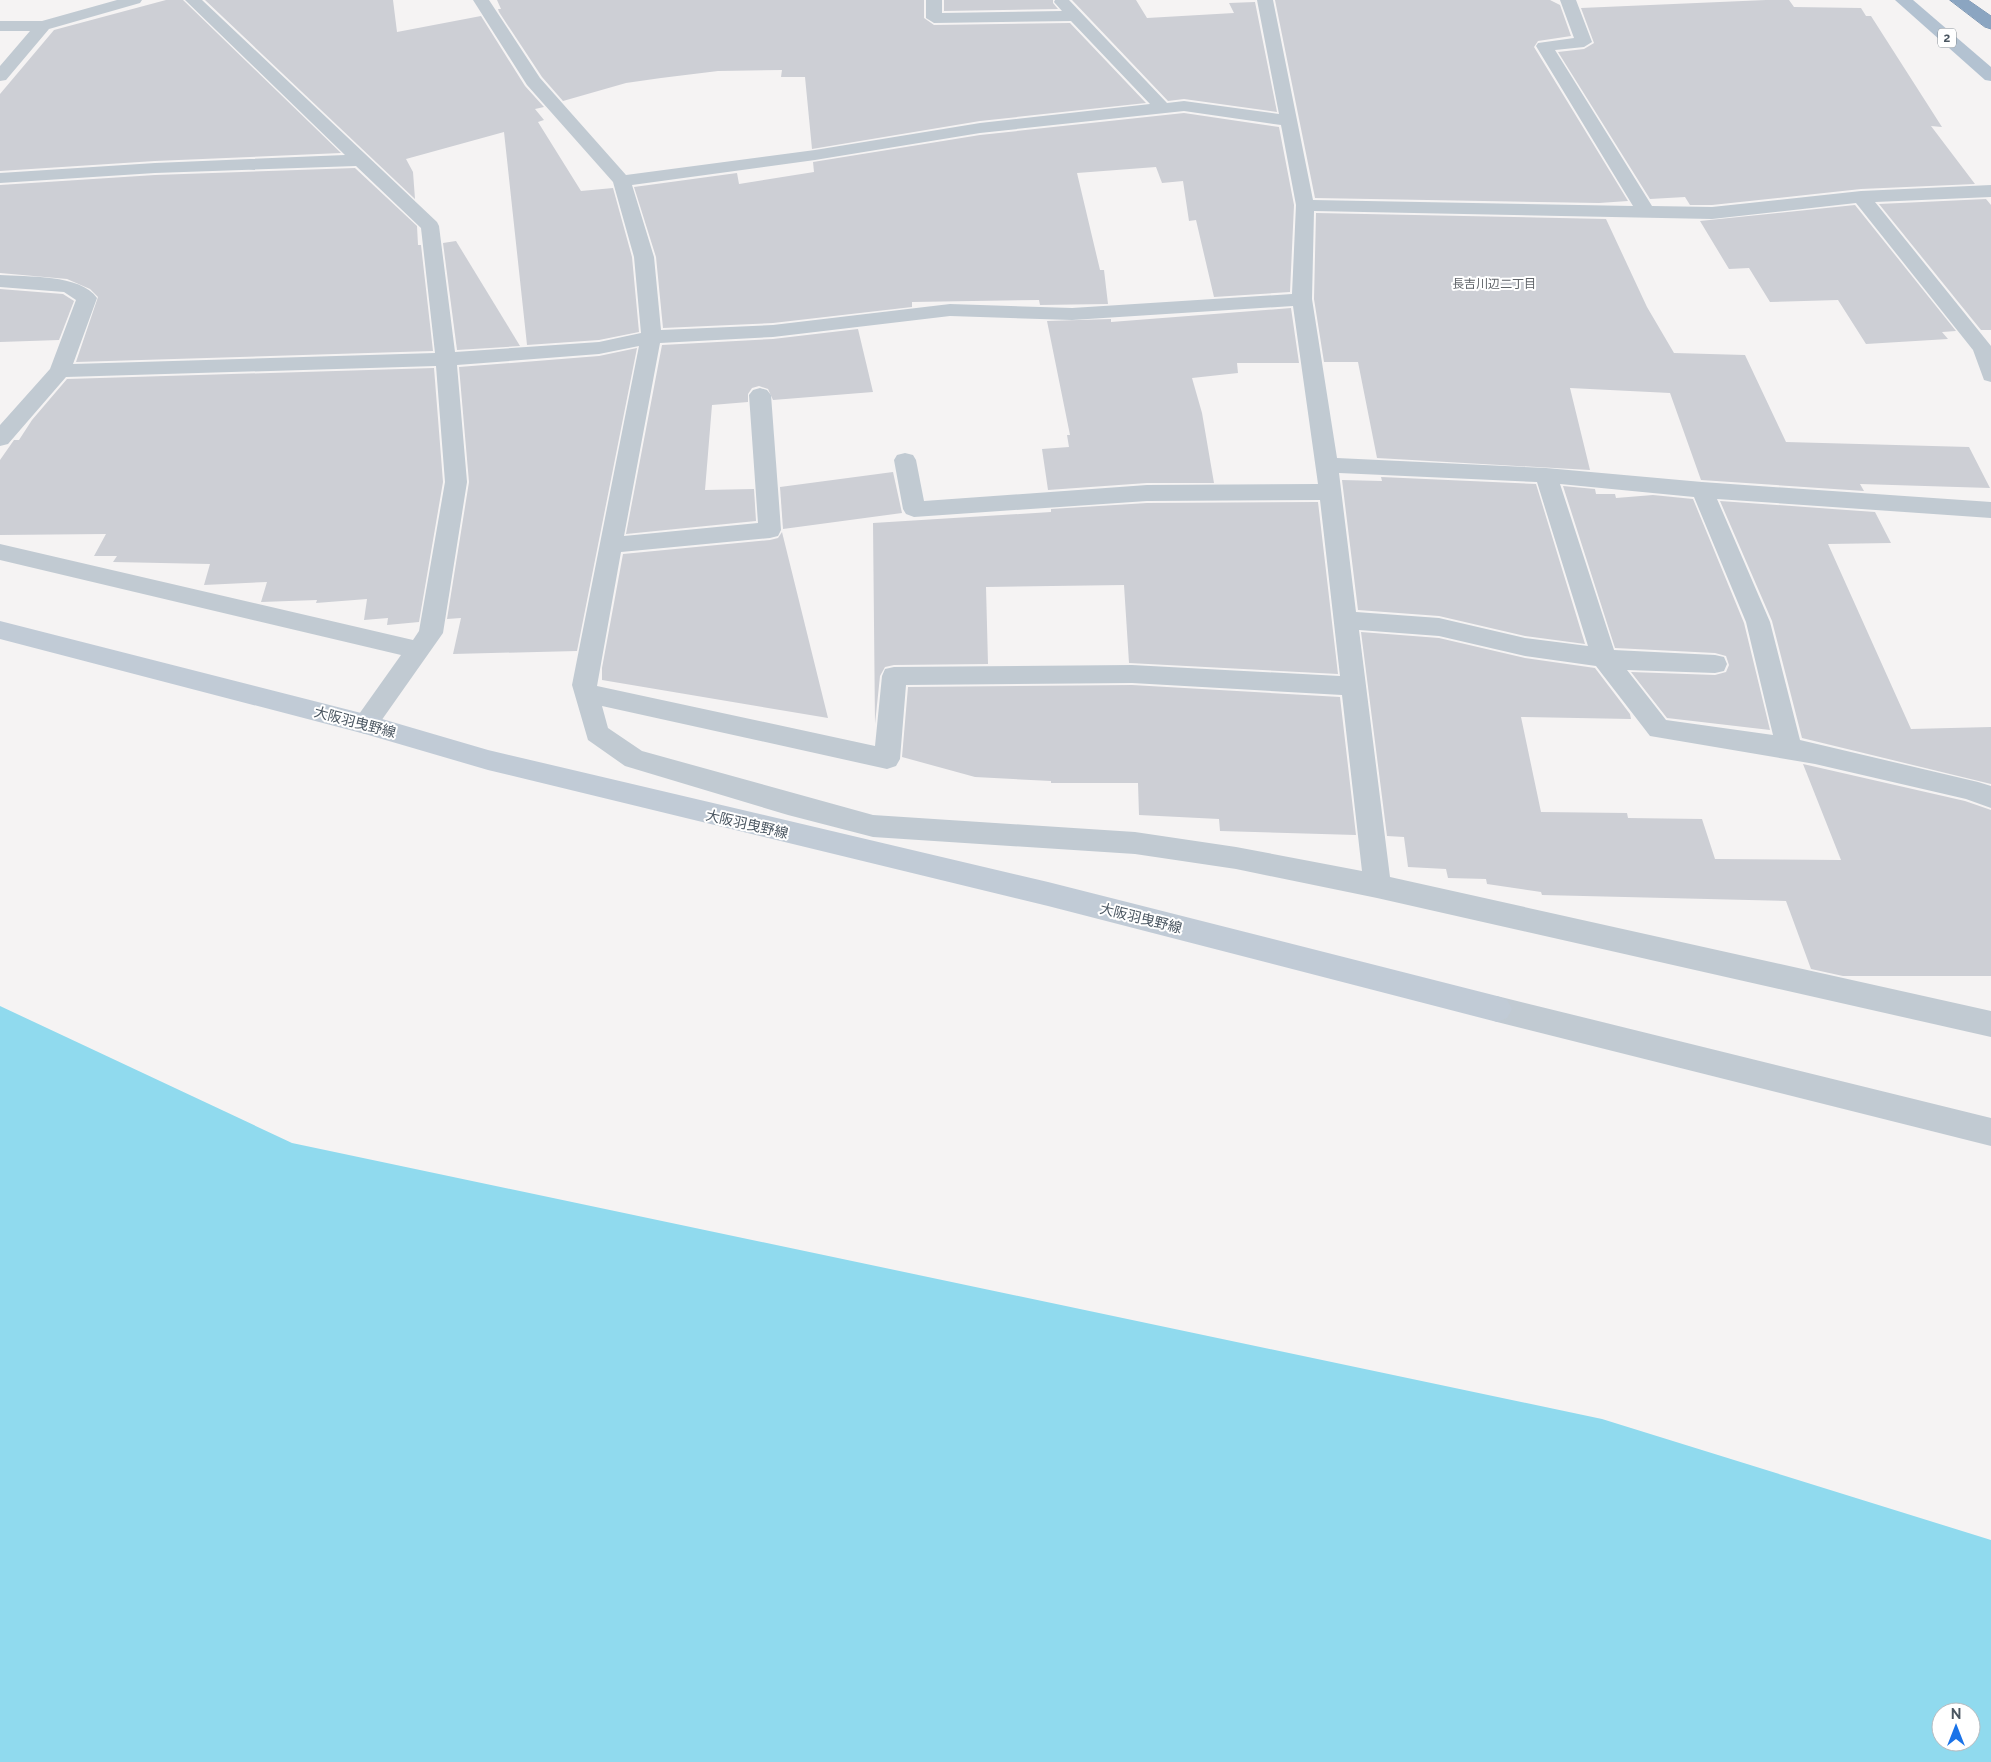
<svg xmlns="http://www.w3.org/2000/svg" width="1991" height="1762" viewBox="0 0 1991 1762" font-family="Raleway,'Noto Sans JP',sans-serif">
  <rect width="100%" height="100%" fill="#f5f3f3"/>
  <!-- water -->
  <path fill="#90daee" fill-rule="evenodd" d="M0 1006 292 1143 1602 1419 1991 1540V1762H0ZM1941 1712H1971V1742H1941Z"/>
  <!-- building -->
  <g fill="#cdcfd5">
    <path d="M166 0H183L341 153 155 161 0 171V94L54 30Z"/>
    <path d="M205 0H393L397 32 481 16 525 86 544 107 535 109 544 120 538 122 581 191 613 188 632 257 639 332 599 340 527 345 504 132 406 159 413 172 415 199Z"/>
    <path d="M497 0H924V18L934 25 1070 23 1146 103 980 121 812 149 805 77H781L782 70 718 71 661 78 626 83 563 101 542 77 499 12 498 9H501Z"/>
    <path d="M944 0H1053V3L1058 9 944 11Z"/>
    <path d="M1072 0H1136L1147 18 1234 13 1229 3 1255 2 1277 112 1184 99 1168 101Z"/>
    <path d="M1275 0H1550L1560 5 1571 36 1538 41 1534 47 1628 201 1599 203 1315 198Z"/>
    <path d="M1766 0H1789L1794 7 1861 8 1866 16H1871L1942 127 1931 126 1975 184 1861 189 1712 205H1690L1685 197 1650 199 1558 52 1584 49 1594 43 1581 8Z"/>
    <path d="M1184 113 1279 127 1294 205 1290 292 1214 297 1196 220 1189 221 1183 181 1162 183 1156 167 1077 173 1100 270H1104L1108 304 1040 305 1039 300 912 302V307L773 323 663 328 656 257 634 187 737 173 739 184 814 172 813 162 980 135Z"/>
    <path d="M355 168 417 226 418 245H421L433 351 76 362 98 297 90 289 67 279 0 273V185L155 175Z"/>
    <path d="M1986 199 1991 205V330H1981L1879 204Z"/>
    <path d="M1855 205 1956 331 1942 332 1948 339 1866 344 1838 300 1770 302 1749 268 1729 269 1700 221Z"/>
    <path d="M1316 213 1606 219 1647 307 1674 353 1745 355 1786 442 1969 447 1990 488 1860 484 1864 491 1701 480 1670 393 1570 388 1590 470 1377 458 1358 362H1324L1314 299Z"/>
    <path d="M456 241 520 346 457 350 443 243Z"/>
    <path d="M0 289 63 294 74 301 59 340 0 342Z"/>
    <path d="M1291 308 1299 363H1237L1238 373 1192 378 1202 413 1214 483H1147L1048 490 1042 449 1069 447 1067 435H1070L1047 321 1111 319V322Z"/>
    <path d="M858 329 873 392 773 400 768 389 759 386 752 388 748 394V402L712 405 705 490 754 489 756 521 626 534 662 345 773 339Z"/>
    <path d="M637 348 577 651 453 654 461 618 447 619 469 482 459 367 599 356Z"/>
    <path d="M434 368 443 482 419 622 387 625 388 618 364 620 367 599 316 603 317 600 261 602 267 582 204 585 210 564 113 562 117 556H94L106 534 0 535V460L14 440H19L32 420 67 379Z"/>
    <path d="M893 472 902 513 783 529 780 487Z"/>
    <path d="M1381 477 1536 484 1585 644 1525 636 1439 616 1358 610 1342 480 1382 481Z"/>
    <path d="M1563 486 1595 489 1596 494H1615L1616 498 1653 495 1693 499 1744 623 1770 730 1667 718 1631 672 1715 675 1726 672 1729 665 1726 656 1715 653 1615 648Z"/>
    <path d="M1720 501 1875 512 1891 543 1828 544 1911 729 1991 727V784L1802 738 1772 621Z"/>
    <path d="M1318 502 1338 674 1129 663 1124 585 986 587 988 664 894 665 885 667 880 676 875 724 873 523 1051 512V509L1147 503Z"/>
    <path d="M782 532 828 718 602 680V668L623 554 770 540 778 538Z"/>
    <path d="M1361 632 1439 638 1525 658 1595 668 1630 714 1631 719 1521 717 1541 812 1627 813 1628 818 1702 819 1715 859 1841 860 1803 764 1965 801 1991 810V976H1843L1811 969 1786 901 1542 895 1541 892 1487 884 1486 879 1448 878 1446 869 1408 867 1404 837 1387 836Z"/>
    <path d="M1132 685 1340 697 1356 835 1220 831 1219 819 1139 815 1138 783H1051V781L975 777 902 757 908 687Z"/>
  </g>
  <g fill="none" stroke-linecap="round" stroke-linejoin="round">
    <defs>
      <path id="motorway" d="M1950 0H1968L1991 16V29L1985 27Z"/>
    </defs>
    <!-- motorway casing -->
    <use href="#motorway" stroke="#7690ad" stroke-width="1"/>
    <!-- minor -->
    <g fill="#c1cad2" fill-rule="evenodd">
      <path d="M117 0H142L140 3 49 29 6 80 0 81V66L30 31H0V21H42Z"/>
      <path d="M185 0H202L437 222 439 226 455 352 599 342 641 333 634 257 613 182 527 85 473 0H489L540 78 626 175 815 150 980 123 1150 104 1071 21 934 23 926 18V0H942V13L1062 11 1054 2 1055 0H1069L1167 103 1184 101 1279 114 1257 0H1273L1313 200 1633 206 1536 46 1538 43 1574 38 1560 0H1576L1592 42 1584 47 1555 50 1652 206 1712 207 1861 191 1991 185V197L1875 202 1991 346V382L1984 380 1973 350 1856 203 1712 219 1314 211 1312 299 1337 458 1546 468 1702 482 1991 502V518L1717 499 1770 622 1800 740 1978 782 1991 786V808L1966 799 1815 764 1650 736 1596 666 1525 656 1439 636 1359 630 1390 877 1991 1011V1037L1377 898 1236 869 1135 854 873 837 788 815 625 766 588 740 572 685 639 346 599 354 457 365 467 482 443 633 374 731 365 734 356 731 352 724 401 655 0 560V544L413 640 419 631 445 482 436 366 66 377 8 444 0 446V425L50 369 76 300 64 292 0 287V275C26 277 81 274 97 298L73 364 435 353 421 228 356 166 155 173 0 183V173L155 163 345 155ZM1184 111 1281 125 1296 205 1292 294 1072 308 950 304 773 325 661 330 654 257 632 185 815 160 980 133ZM1293 306 1318 484 1147 485 924 501 916 460 913 455 905 453 897 455 894 460 903 509 906 514 914 517 1147 501 1320 500 1340 676 1132 665 894 667 885 669 882 676 875 746 597 686 621 552 770 538 778 536 781 530 771 395 767 390 760 388 753 390 749 395 758 523 624 536 660 343 773 337 950 316 1072 320ZM1339 473 1537 482 1588 646 1525 638 1439 618 1356 612ZM1560 484 1694 497 1746 622 1773 735 1666 720 1627 670 1715 673 1724 671 1727 664 1724 657 1715 655 1614 650ZM1132 683 1342 695 1362 871 1236 847 1135 832 873 815 642 751 608 728 602 706 887 769 896 766 900 759 906 685Z"/>
    </g>
    <!-- tertiary -->
    <path fill="#c1cad2" fill-rule="evenodd" d="M1497 996 1991 1118V1146L1497 1022 1487 1018 1482 1009 1487 1000Z"/>
    <!-- secondary -->
    <path fill="#c1cbd6" fill-rule="evenodd" d="M0 621 365 714 488 750 1048 882 1497 996 1507 1000 1512 1009 1507 1018 1497 1022 1048 906 488 770 365 734 0 639Z"/>
    <!-- primary -->
    <path fill="#b3c2d1" fill-rule="evenodd" d="M1895 0H1913L1991 67V81L1985 80Z"/>
    <!-- motorway -->
    <use href="#motorway" fill="#8ba5c1" fill-rule="evenodd"/>
  </g>
  <g text-anchor="middle" dominant-baseline="central" stroke-width="4" stroke-linejoin="round" paint-order="stroke">
    <!-- shield labels -->
    <rect fill="#fff" stroke="#808990" stroke-width="1" x="1938" y="28.5" width="18" height="19" rx="4"/>
    <g font-size="12" font-weight="bold" fill="#4a5661">
      <text x="1947" y="38">2</text>
    </g>
    <!-- far-neighbourhood labels -->
    <g font-size="12" fill="#5f6368" stroke="#fff">
      <text x="1494" y="284">長吉川辺二丁目</text>
    </g>
    <!-- street labels -->
    <g font-size="14" fill="#4a5661" stroke="#fff">
      <text transform="translate(355 722) rotate(15)">大阪羽曳野線</text>
      <text transform="translate(747 824) rotate(13)">大阪羽曳野線</text>
      <text transform="translate(1141 918) rotate(14)">大阪羽曳野線</text>
    </g>
  </g>
  <!-- north arrow -->
  <g transform="translate(1956 1727)"><circle r="24" fill="#ffffff" stroke="#b7bbc0"/>
  <path d="M0-4L9 19L0 12L-9 19Z" fill="#1a73e8"/>
  <text y="-8" font-size="14" font-weight="bold" text-anchor="middle" fill="#4a5661">N</text>
  </g>
</svg>
